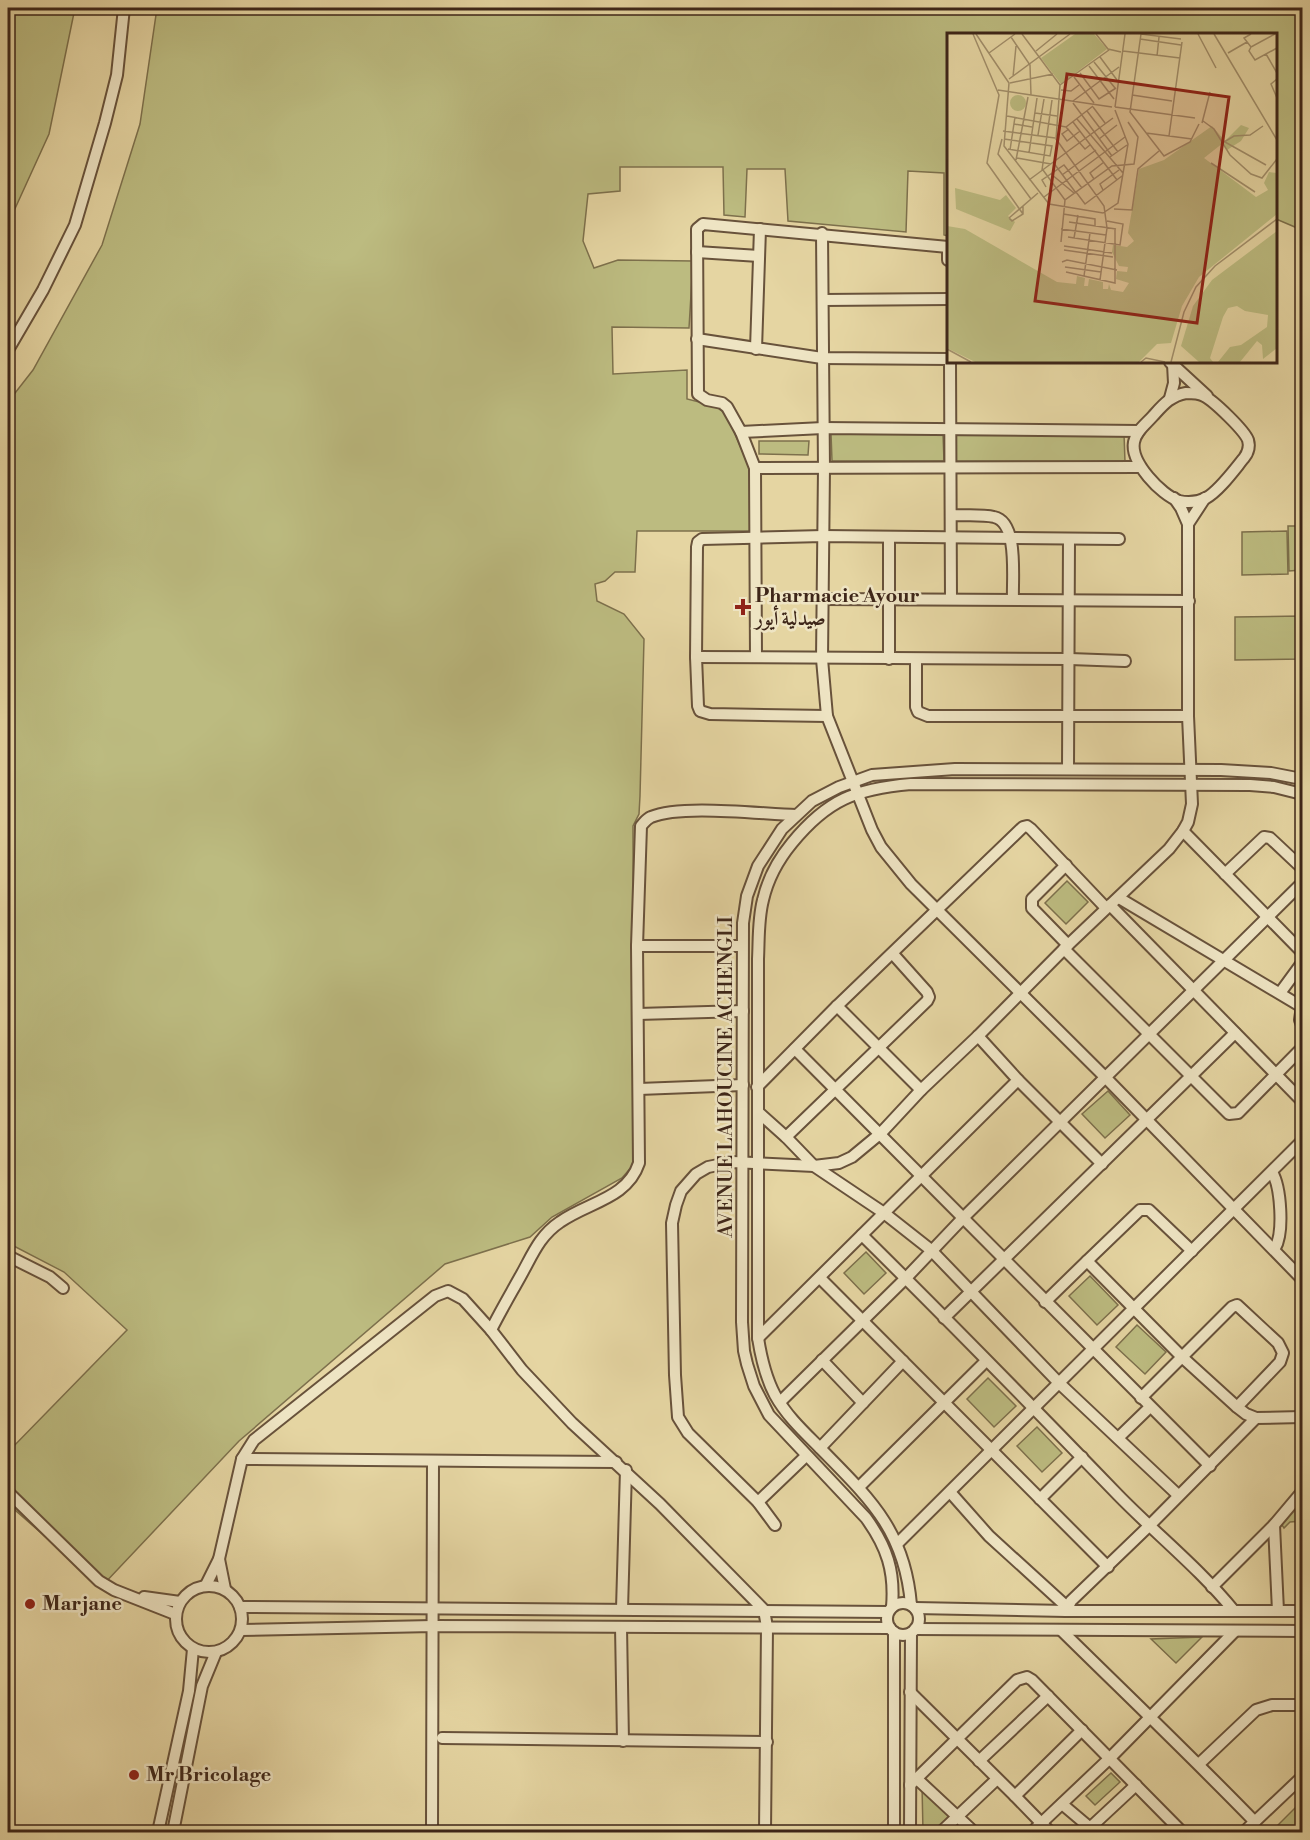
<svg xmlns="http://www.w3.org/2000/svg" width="1310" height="1840" viewBox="0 0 1310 1840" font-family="'Libre Bodoni',Amiri,serif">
  <rect width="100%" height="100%" fill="#e5d5a2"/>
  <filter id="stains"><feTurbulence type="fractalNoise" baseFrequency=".00333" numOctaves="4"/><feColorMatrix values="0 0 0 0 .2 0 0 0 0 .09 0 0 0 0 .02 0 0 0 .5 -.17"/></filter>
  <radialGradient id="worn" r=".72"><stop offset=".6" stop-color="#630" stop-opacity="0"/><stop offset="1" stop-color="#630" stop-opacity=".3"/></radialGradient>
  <!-- green -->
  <g fill="#bcbb80" stroke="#7d704c" stroke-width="1.5">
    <path d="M8 8H75L49 134 8 224Z"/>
    <path d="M157 8H1302V230L1276 219V34H948V236L944 235V173L908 171 906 232 788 221 785 169H747L745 217 724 215 723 167H620V191L588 194 583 241 594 268 618 260 693 261 689 328 612 327 613 374 687 370V399L715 406 726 414 752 473 751 531H637L635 572H615L605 581 595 584 597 601 624 614 644 639 640 796 639 814 633 826 634 1164 622 1178 552 1217 530 1237 445 1264 239 1441 102 1586 8 1504V1452L127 1330 64 1272 8 1243V402L33 370 102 245 140 124Z"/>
    <path d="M831 433 943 434 944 461H832Z"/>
    <path d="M954 433 1124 434 1125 462 954 461Z"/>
    <path d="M759 441H809L808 455 759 454Z"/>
    <path d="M1288 526H1302V570L1289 571Z"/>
    <path d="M1287 531 1288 574 1242 575V532Z"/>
    <path d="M1302 616V659L1235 660V617Z"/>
    <path d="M1067 881 1088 902 1066 924 1045 903Z"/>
    <path d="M1108 1091 1130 1115 1105 1138 1082 1114Z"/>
    <path d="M866 1252 886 1273 864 1294 844 1273Z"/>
    <path d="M1090 1276 1118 1305 1097 1325 1069 1296Z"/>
    <path d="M1137 1325 1166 1352 1145 1374 1116 1347Z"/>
    <path d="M988 1378 1016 1406 994 1427 967 1399Z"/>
    <path d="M1037 1427 1062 1453 1042 1472 1017 1446Z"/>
    <path d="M1302 1495V1521L1290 1522 1284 1528 1280 1522Z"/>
    <path d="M1202 1637 1176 1663 1151 1639Z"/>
    <path d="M1111 1773 1120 1782 1095 1805 1086 1796Z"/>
    <path d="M922 1785 953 1814 935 1832H923Z"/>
    <path d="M1302 1801V1832H1271Z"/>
  </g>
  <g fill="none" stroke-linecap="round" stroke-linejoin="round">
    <defs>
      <g id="minor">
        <path d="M822 233 824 468 822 659 827 716 872 830 881 847 911 884 1106 1078 1302 1279"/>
        <path d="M948 247V260"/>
        <path d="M697 252 759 256"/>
        <path d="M823 300 948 299"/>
        <path d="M697 339 822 358 948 359"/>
        <path d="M756 349 760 229"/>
        <path d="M8 350 43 290 75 225 105 123 117 75 124 8"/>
        <path d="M950 362 951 599"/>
        <path d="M1170 362 1207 396"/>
        <path d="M1186 393C1192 393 1199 393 1204 396 1214 401 1244 430 1248 440 1250 447 1248 453 1244 458 1234 470 1219 491 1206 498 1198 502 1188 503 1179 501 1161 495 1130 462 1134 442 1136 431 1146 424 1153 416 1163 405 1170 396 1186 393Z"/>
        <path d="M1170 398 1174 383 1173 364"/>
        <path d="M741 432 823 428 1139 431"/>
        <path d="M755 468 1140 467"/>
        <path d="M951 515C965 516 981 514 994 517 1019 522 1012 580 1013 599"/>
        <path d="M1188 524 1205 498"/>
        <path d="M823 599 1189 601"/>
        <path d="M696 657 1070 659 1125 661"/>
        <path d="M756 657 755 468 741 432 727 407 722 403 707 400 698 394 697 229 703 224 948 247"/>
        <path d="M889 659V538"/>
        <path d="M916 659V707L918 712 928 716H1188"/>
        <path d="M827 716 710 714 700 711 698 706 696 657 697 547 698 542 702 539 823 536 1119 539"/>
        <path d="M1068 769 1069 539"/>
        <path d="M1183 831 1302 952"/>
        <path d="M1066 865 1032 899V908L1068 945"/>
        <path d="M1225 874 1264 837 1270 838 1302 868"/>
        <path d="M1119 898 1302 1007"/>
        <path d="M1110 905 1302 1101"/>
        <path d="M637 946H742"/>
        <path d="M1064 949 1229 1114 1238 1113 1302 1048"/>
        <path d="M1280 993 1302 963"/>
        <path d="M837 1006 921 1090"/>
        <path d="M1302 1006 1300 1020 1302 1025"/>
        <path d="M638 1014 743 1011"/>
        <path d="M795 1049 1210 1466"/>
        <path d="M1018 1080 1102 1164"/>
        <path d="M757 1087 837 1006 1023 827 1027 826 1031 829 1106 908"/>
        <path d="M639 1089 743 1085"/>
        <path d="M758 1112 786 1137 814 1166 884 1213 931 1250 1059 1383 1178 1495"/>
        <path d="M786 1137 927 1001 929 997 927 992 893 954"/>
        <path d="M1272 1172C1281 1187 1284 1233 1275 1248"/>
        <path d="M862 1235C949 1321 1034 1408 1118 1495 1156 1534 1200 1569 1234 1611"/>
        <path d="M8 1256 50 1277 63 1288"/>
        <path d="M1087 1261 1140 1210H1149L1192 1251"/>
        <path d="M820 1278 1108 1567"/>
        <path d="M1045 1302 1087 1261 1182 1357 1237 1407 1246 1414 1256 1418"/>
        <path d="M944 1318 1235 1033"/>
        <path d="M491 1330C500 1312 510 1295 520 1277 532 1256 539 1236 560 1222 588 1202 627 1199 639 1163L637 946 641 826C644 823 646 819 651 817 681 804 760 814 796 815"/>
        <path d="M758 1338 1018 1080 978 1036"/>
        <path d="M822 1360 863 1403"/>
        <path d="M1141 1398 1232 1307 1237 1305 1278 1343 1283 1353 1280 1362 1237 1407"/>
        <path d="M780 1402 906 1278 964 1217 1302 883"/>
        <path d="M1118 1438 1150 1407"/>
        <path d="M820 1448 903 1361"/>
        <path d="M242 1459 616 1462"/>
        <path d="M859 1487 986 1361"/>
        <path d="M8 1492 99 1581 114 1590 175 1614"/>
        <path d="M950 1492 989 1536 1067 1607"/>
        <path d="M1040 1499 1082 1457"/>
        <path d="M758 1502 806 1456"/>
        <path d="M775 1525 758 1502 688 1433 678 1417 675 1375 672 1223 676 1205 681 1191 696 1174 708 1167 733 1162 814 1166 839 1163 852 1157 881 1133 921 1090 978 1036 1068 945 1169 849 1183 831 1188 822 1192 804 1188 716V524L1181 508 1174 498"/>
        <path d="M1274 1525 1278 1611"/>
        <path d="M898 1543 1302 1141"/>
        <path d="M219 1559 225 1589"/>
        <path d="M206 1585 219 1559 242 1459 254 1440 435 1296 448 1291 463 1299 491 1330 522 1370 572 1423 660 1504 764 1610 767 1627 765 1832"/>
        <circle cx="209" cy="1619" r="33"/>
        <path d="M1212 1587 1274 1525 1301 1493"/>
        <path d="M144 1597 180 1602"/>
        <circle cx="903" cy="1619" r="16"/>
        <path d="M911 1605C905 1530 869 1498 819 1447 803 1431 786 1415 775 1395 766 1378 761 1357 758 1338V959C759 939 758 919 763 900 768 878 778 860 792 843 828 799 856 789 911 784L1250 785 1274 787 1302 794"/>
        <path d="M240 1607 888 1612"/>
        <path d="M892 1607C895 1571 887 1547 866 1518L769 1415 754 1386 747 1364 744 1351 742 1322 743 923 747 896 758 866 782 829 812 801 839 787 872 775 955 769 1221 770 1271 773 1302 779"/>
        <path d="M915 1608 1066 1611H1302"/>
        <path d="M622 1609 626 1470"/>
        <path d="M1066 1611 1071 1601 1149 1526 1256 1418 1302 1417"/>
        <path d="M621 1627 623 1741"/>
        <path d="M915 1629 1302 1631"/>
        <path d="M241 1630 433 1626 890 1628"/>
        <path d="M1061 1630C1126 1694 1192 1757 1255 1822"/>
        <path d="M894 1632V1832"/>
        <path d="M910 1692 1015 1796 1050 1832"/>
        <path d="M442 1738 767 1742"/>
        <path d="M979 1761 1048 1696"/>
        <path d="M1199 1764 1256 1710 1272 1705H1302"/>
        <path d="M916 1778 974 1832"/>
        <path d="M910 1785 1017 1680 1027 1677 1032 1680 1182 1832"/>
        <path d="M1015 1796 1082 1730"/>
        <path d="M1062 1804 1088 1826H1092L1136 1785"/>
        <path d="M158 1832 189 1691 193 1649"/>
        <path d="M173 1832 202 1686 216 1652"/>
        <path d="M432 1832 433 1461"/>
        <path d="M910 1832 911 1633"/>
        <path d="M941 1832 997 1779"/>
        <path d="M1032 1832 1110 1758 1235 1631"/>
        <path d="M1244 1832 1302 1777"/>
      </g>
    </defs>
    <!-- minor casing -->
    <use href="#minor" stroke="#68523b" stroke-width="14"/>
    <!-- minor -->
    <use href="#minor" stroke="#eee4c3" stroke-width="10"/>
  </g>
  <!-- markers -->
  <g fill="#8f2418" stroke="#eee4c3" stroke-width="2">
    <path d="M740 598h6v6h6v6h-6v6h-6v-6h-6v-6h6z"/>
    <circle cx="30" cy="1604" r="6"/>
    <circle cx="134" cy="1775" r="6"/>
  </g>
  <g text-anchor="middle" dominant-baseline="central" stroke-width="5" stroke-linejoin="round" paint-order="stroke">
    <!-- poi labels -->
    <g font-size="20" font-weight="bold" fill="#3e2619" stroke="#eee4c3" text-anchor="start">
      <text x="755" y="596">Pharmacie Ayour<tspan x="755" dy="23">صيدلية أيور</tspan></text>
      <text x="42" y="1604">Marjane</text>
      <text x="146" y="1775">Mr Bricolage</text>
    </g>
    <!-- street labels -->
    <g font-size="20" fill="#3e2619" stroke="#eee4c3">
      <text transform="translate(726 1077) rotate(-90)">AVENUE LAHOUCINE ACHENGLI</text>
    </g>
  </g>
  <!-- overview -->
  <g transform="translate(947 33)">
    <rect width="330" height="330" fill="#e5d5a2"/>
    <path d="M128 1H147L160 16 114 51 94 25ZM63 70a8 8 0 1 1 16 0a8 8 0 1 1-16 0ZM294 92 302 95 294 108 280 117 276 110 257 125 309 164 321 157 317 150 322 139 330 140V181L252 244 235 273 224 310 210 311 192 329H28L0 315V193L18 196 110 249 129 251 130 243 138 245 137 253H141L142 246 156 249V256H161L162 251 164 257 176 259 182 250 169 246 170 238 180 239 181 234 172 233 165 219 166 212 180 214 187 208 181 200 192 136 217 127 265 93 278 108ZM8 155 53 167 59 162 69 175 61 183 68 189 63 198 9 176ZM330 198V315L316 326 315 312 310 308 293 329H271L283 314 294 312 320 294 321 282 298 278 290 273 281 275 276 284 263 325 266 329H252L234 313 246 273 265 247Z" fill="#bcbb80"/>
    <path fill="none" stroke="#a28f6b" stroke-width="1.5" d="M26 1 52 62 40 130 76 181M29 1 62 50 57 113 102 171 156 180 171 170 181 111 168 77M75 1 113 52 109 106 157 173 160 195 153 247M149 1 161 16 174 19M251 1 269 35M267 1 330 107M304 1 297 5 304 14 328 1M64 4 83 32 84 62M193 6 234 12M234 6 194 1 183 79 217 123 243 109 252 91M304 14 302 18 308 27 330 15M89 18 110 1M176 18 233 25M42 20 68 1M281 20 300 9M319 21 330 40M210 23 212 4M153 24 170 47M147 29 168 55M142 33 167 66M133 40 152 66 169 55M66 44 69 13M127 44 147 70M62 46 123 1M330 46 324 51 330 65M63 50 106 41M113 52 162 17M51 57 165 74M114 57 124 58 132 52M185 62 225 68M126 68 172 34M126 70 165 123M146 74 158 90M168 74 248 85M168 74 178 1M140 78 171 119M88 80 110 83M60 83 119 94 146 73M130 86 176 140M256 88 267 96 283 122 304 141 315 145 330 126M126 89 170 147M255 90 263 59M67 91 85 94M119 94 138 116 143 112M122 96 115 101 120 108 133 98M56 98 108 105M199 100 245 106M91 102 97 66M222 103 235 9M55 106 51 121 84 166M57 106 105 113 103 123 61 116M152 106 170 92M277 109 287 103 303 102 316 93M278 109 319 132M63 117 68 84M82 120 90 65M163 124 180 112M70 125 104 131M69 127 81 64M106 129 129 160M264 130 308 159M95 137 105 67M96 137 118 167M104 141 127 160M115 142 149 117M147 146 143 140 157 129M82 147 166 85M99 154 95 147 117 132 135 155M156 157 153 151 172 137M129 159 138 171 175 143M97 164 178 104M167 176 185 177 191 136 212 118M116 181 148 186V193M62 185 91 160M62 185 65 188 76 181V173M122 189 169 196M114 196 159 202M121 204 173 212 176 191 160 188M127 205 131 182M114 209 118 167 165 133 187 131 191 104 181 89M117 213 165 220M117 217 166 224M115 229 120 227 170 237M118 234 154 239M119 239 168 250V196M137 243 143 200M0 316 24 329M194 329 199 325 218 329M224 329 237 279 249 254 268 233 330 186"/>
    <path fill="#8f2418" fill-opacity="0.15" stroke="#8f2418" stroke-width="3" d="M120 41 282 64 250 290 88 268Z"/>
    <rect width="330" height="330" fill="none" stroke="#3e2619" stroke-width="3"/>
  </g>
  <!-- margin -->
  <rect width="1310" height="1840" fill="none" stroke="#e5d5a2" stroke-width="30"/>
  <rect x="9" y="9" width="1292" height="1822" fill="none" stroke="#3e2619" stroke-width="3"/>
  <rect x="15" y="15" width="1280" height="1810" fill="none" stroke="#3e2619" stroke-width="1.5"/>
  <rect width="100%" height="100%" filter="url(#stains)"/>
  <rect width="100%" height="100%" fill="url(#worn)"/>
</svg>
